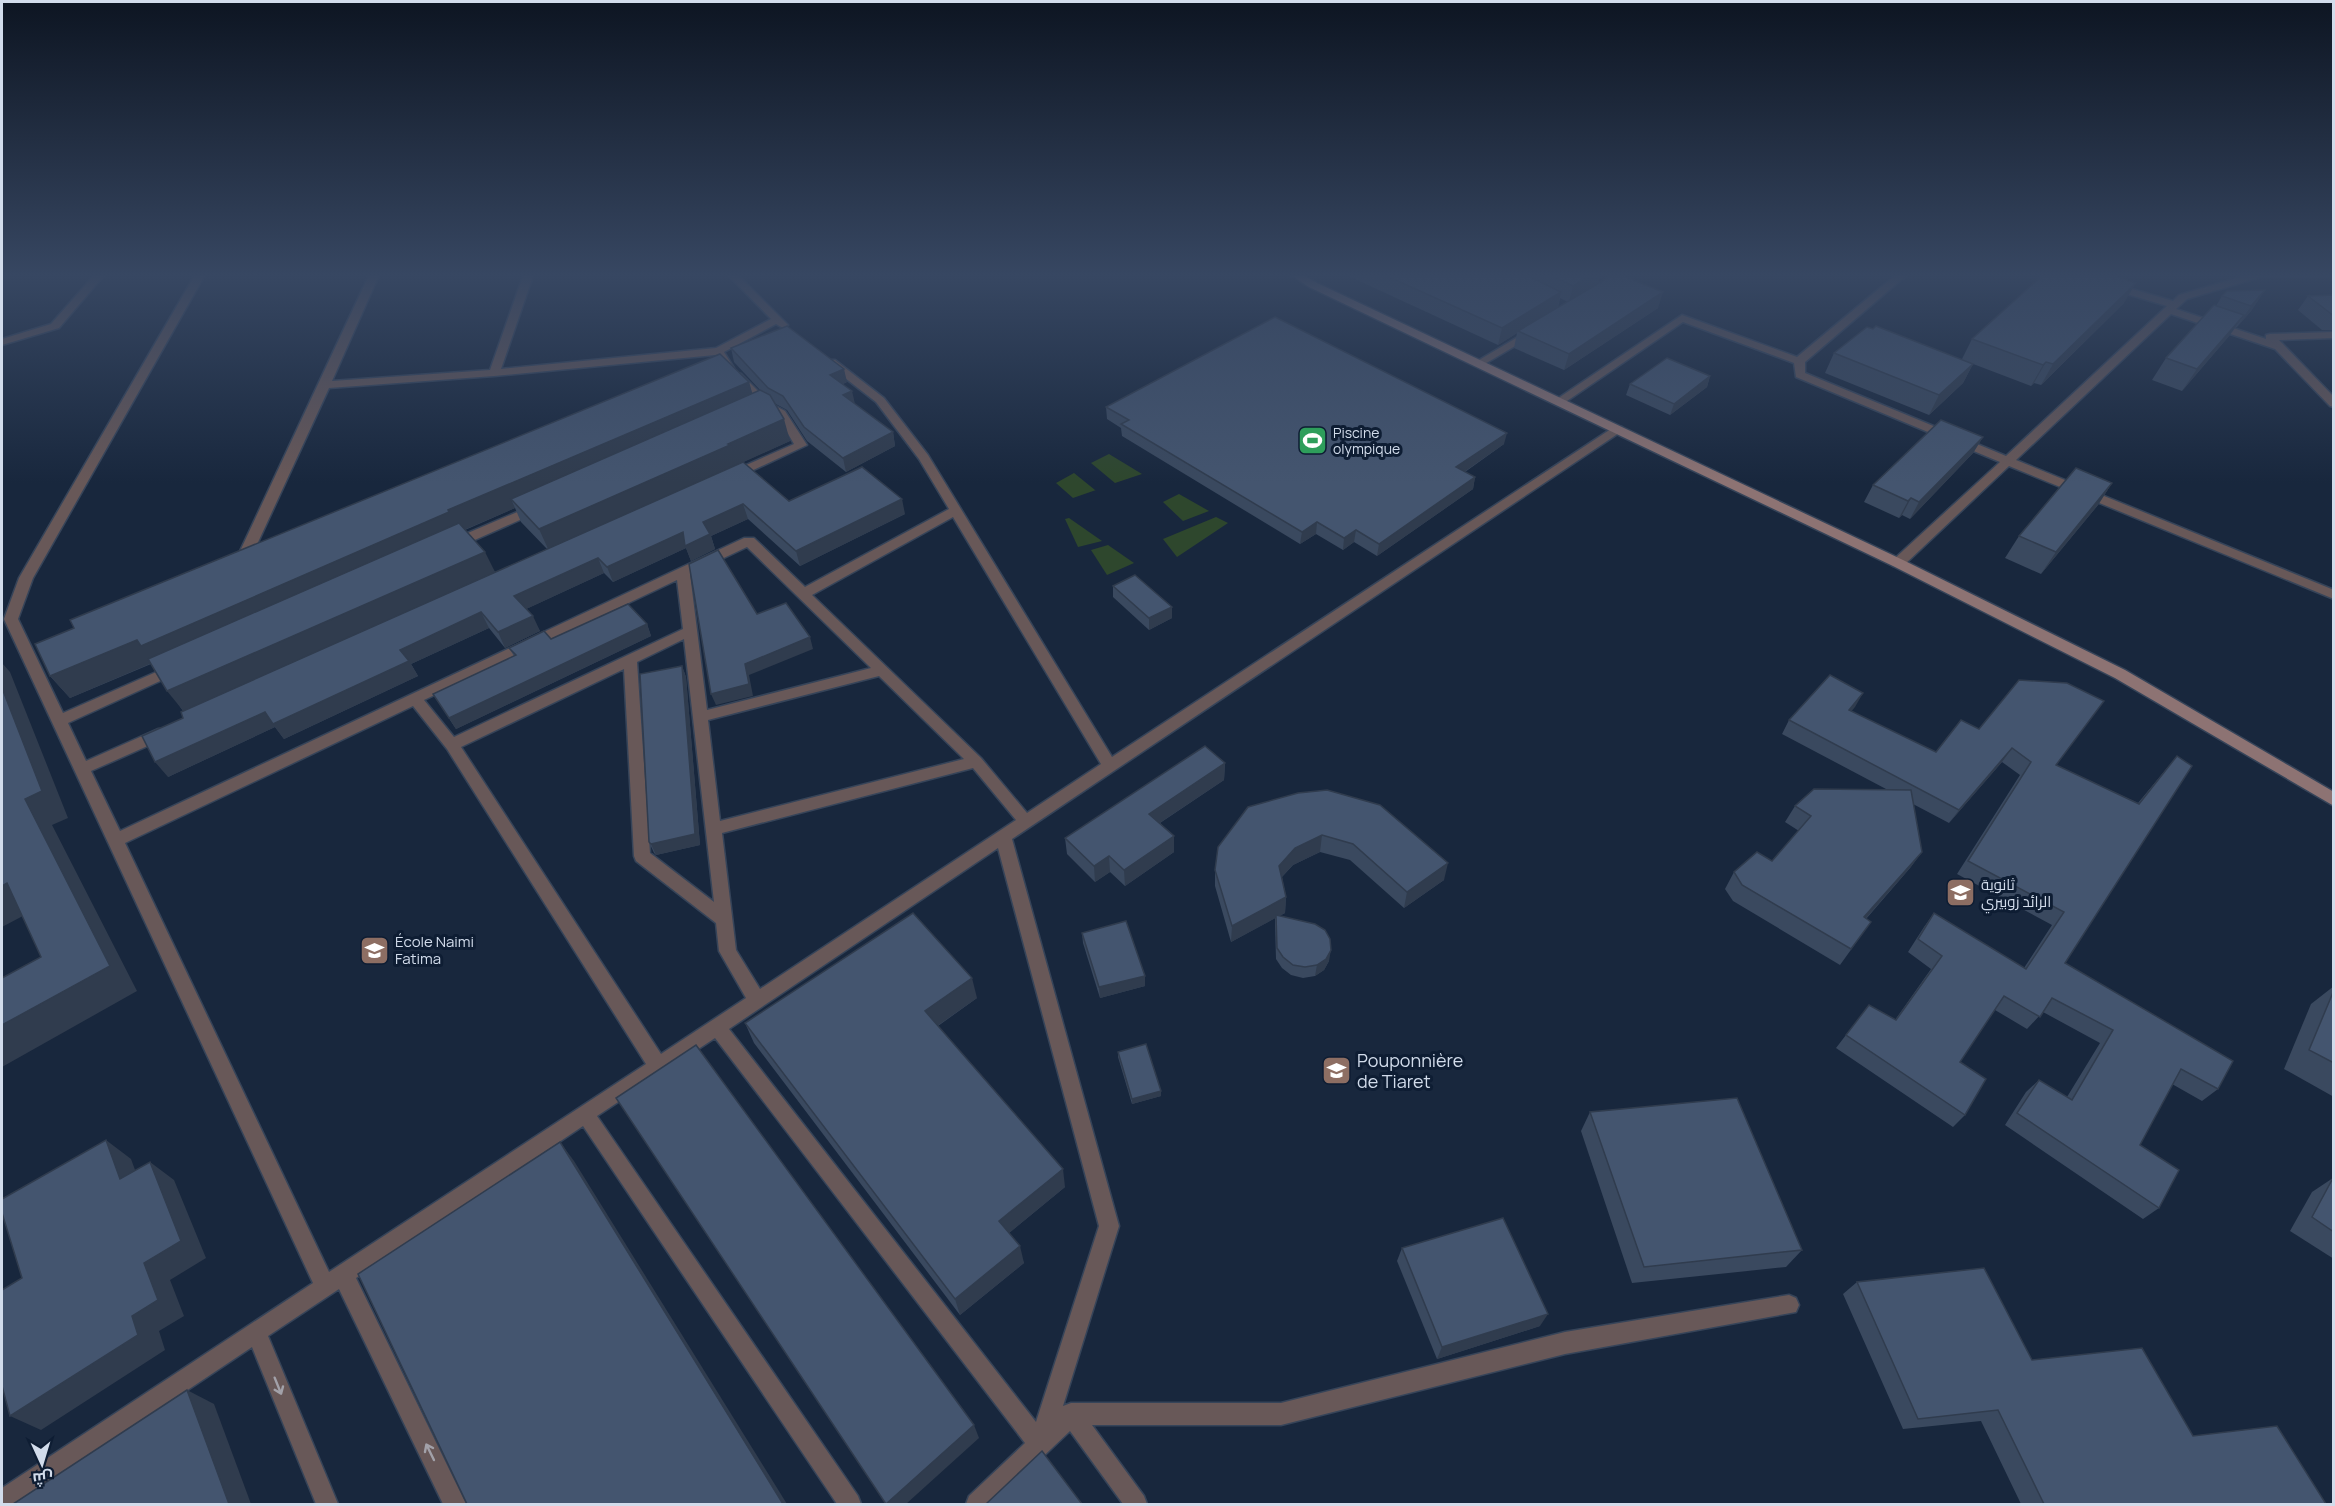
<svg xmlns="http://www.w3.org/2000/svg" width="2335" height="1506" viewBox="0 0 2335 1506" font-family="Manrope,Cairo,sans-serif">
  <rect width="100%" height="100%" fill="#18273d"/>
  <!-- green -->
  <g fill="#2e472d">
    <path d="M1109 454 1142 474 1115 483 1091 463Z"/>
    <path d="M1074 473 1095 490H1096L1073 498 1056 483Z"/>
    <path d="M1179 494 1209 511 1183 521 1163 502Z"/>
    <path d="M1216 517 1228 523 1177 557 1163 539Z"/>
    <path d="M1069 518 1102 541 1078 547 1065 519Z"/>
    <path d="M1108 545 1134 563 1107 575 1091 550Z"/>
  </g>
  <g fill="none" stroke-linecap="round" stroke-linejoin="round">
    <defs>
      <g id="minor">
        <path d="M196 273H206L33 578 18 619 63 713 172 665H182L184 668 182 671 68 723 86 761 158 729H168L170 733 168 737 91 771 120 831 744 538H754L805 587 949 509 919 459 876 402 827 364V360H835L884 398 928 455 1112 757 1614 427H1622V431L1012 839 1119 1226 1063 1406 1071 1403H1281L1565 1332 1789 1295 1796 1298 1799 1305 1796 1312 1565 1354 1281 1425H1092L1144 1496 1147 1504H1123L1070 1431 993 1504H966L969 1496 1025 1443 715 1038 597 1116 858 1496 861 1504H837L583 1126 356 1278 466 1504H443L339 1289 268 1336 338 1504H316L252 1347 17 1504H2V1488L313 1283 4 619 19 578ZM953 517 1101 764 1027 813 981 758 812 595ZM747 547 871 668 707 710 690 574ZM677 580 683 629 454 737 424 700ZM684 639 714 902 650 853 637 662ZM624 669 634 856 636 861 716 923 719 951 746 998 661 1054 461 747ZM879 676 964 759 720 821 708 720ZM413 706 447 749 646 1064 329 1272 125 843ZM973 768 1016 820 760 989 736 950 722 833ZM998 848 1099 1226 1036 1422 729 1029Z"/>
        <path d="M370 273H380L332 381 490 370 524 273H534L501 369 716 348 771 319 726 273H736L788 325 783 328 776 324 724 352 734 368 727 372 721 369 723 367 715 355 494 376 329 388 248 564 241 568 236 567 234 564Z"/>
        <path d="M1898 273H1909L1805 362V373L2006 456 2167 306 2107 288V284H2115L2173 301 2179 295 2254 273H2334V276H2264L2187 299 2176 309 2266 339V335L2270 334 2334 332V338L2279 340 2334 397V407L2330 406 2275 349 2171 314 2016 460 2334 590V599L2009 466 1903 566H1893L1891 563 1893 560 2000 462 1796 377 1794 363 1683 322 1564 403H1556L1554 401 1682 315 1797 357Z"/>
        <path d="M1533 328 1537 329V333L1483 365 1479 366 1474 363Z"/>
        <path d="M737 373 741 374 770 403 785 411 807 445 732 480 728 479V473L794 444 777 415 762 407 731 376Z"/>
        <path d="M536 504 540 505 542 508 540 511 459 547H449L448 544 449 541Z"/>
      </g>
      <path id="tertiary" d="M96 273H106L59 328 2 345V339L51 324Z"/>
      <path id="secondary" d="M1288 273H1299L1317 283 1903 560 2125 670 2334 792V806L2115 678 1893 566 1309 287Z"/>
    </defs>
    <!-- minor casing -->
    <use href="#minor" stroke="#364459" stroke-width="3"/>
    <!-- tertiary casing -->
    <use href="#tertiary" stroke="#364459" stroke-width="3"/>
    <!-- secondary casing -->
    <use href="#secondary" stroke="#364459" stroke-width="3"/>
    <!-- minor -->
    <use href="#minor" fill="#685858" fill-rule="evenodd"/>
    <!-- tertiary -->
    <use href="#tertiary" fill="#685858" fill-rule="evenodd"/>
    <!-- secondary -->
    <use href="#secondary" fill="#8d7373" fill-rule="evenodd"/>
  </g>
  <!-- wall -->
  <g fill="#3a495f" fill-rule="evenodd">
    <path d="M1342 273H1601L1598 284 1658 308 1564 370 1514 348 1517 333 1498 345ZM1560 298 1568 302 1558 308Z"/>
    <path d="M2265 290 2251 311 2237 327H2236L2229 336 2182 391 2152 380 2166 358 2216 306 2222 296Z"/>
    <path d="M2334 295V330H2322L2298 310 2308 296Z"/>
    <path d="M2124 303 2041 385 2034 383 2031 386 1968 362 1973 364 1963 383 1929 415 1825 373 1834 353 1962 359 1972 339Z"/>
    <path d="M731 348 847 382 843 384 854 404 893 432 895 446 846 472 807 441 787 410 774 403 790 441 743 462 789 501 905 514 800 566 748 519 711 536 715 549 691 561 686 548 613 582 604 573 526 609 540 631 505 648 489 628 411 664 418 676 284 739 275 727 168 777 183 718V711L151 664 70 698 50 676 749 382 752 393 761 391 734 362ZM515 508 521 522 547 549 495 572 465 530Z"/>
    <path d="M1710 376 1707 387 1670 415 1626 395 1630 384Z"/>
    <path d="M1106 407 1504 444 1465 472 1475 477 1473 489 1377 556 1354 542 1343 550 1316 534 1300 544 1122 436 1121 428 1107 419Z"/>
    <path d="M1983 437 1973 453 1910 519 1902 515 1899 518 1864 502 1873 485Z"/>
    <path d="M2112 483 2098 505 2041 574 2005 558 2019 536Z"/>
    <path d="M1113 586 1172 607V618L1149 630 1113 597Z"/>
    <path d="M647 624 651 636 456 729 433 694 514 656 509 648 551 639Z"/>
    <path d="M682 666 686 677 700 845 656 855 654 853 649 842Z"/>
    <path d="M1863 693 1851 711 1936 752 1979 729 2138 803 2177 756 2065 963 2218 1089 2202 1101 2172 1084 2140 1145 2159 1208 2143 1219 2005 1125 2026 1092 2039 1080 2067 1097 2100 1043 2043 1012 2027 1029 1995 1010 1960 1062 1965 1115 1953 1127 1836 1048 1869 1005 1895 1020 1931 969 1908 952 1924 927 1934 913 2024 968 2052 925 1957 874 2020 775 2002 762 1949 823 1913 804 1922 852 1910 868 1866 919 1871 922 1840 965 1733 901 1725 889 1734 872 1772 861 1799 831 1785 822 1795 806 1886 789 1782 734 1789 720Z"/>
    <path d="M1225 763 1224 780 1160 823 1174 836V852L1125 886 1110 872 1095 882 1067 854 1065 838Z"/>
    <path d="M1380 805 1444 880 1404 908 1350 860 1320 852 1293 865 1282 877 1286 897 1285 913 1279 916 1329 961 1324 970 1315 976 1303 978 1291 975 1282 968 1276 959 1275 926V918L1231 942 1215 886V870Z"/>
    <path d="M1082 933 1145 976V986L1100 998 1083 943Z"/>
    <path d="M2334 986V1097L2284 1069 2311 1004Z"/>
    <path d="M977 998 938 1026 1065 1187 1009 1233 1024 1263 960 1315 754 1043 745 1023Z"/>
    <path d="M1118 1052 1161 1091V1096L1132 1104 1118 1057Z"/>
    <path d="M1590 1112 1802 1250 1786 1267 1632 1283 1581 1131Z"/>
    <path d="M2333 1178 2334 1179V1259L2290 1231 2312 1192Z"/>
    <path d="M1402 1248 1540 1326 1437 1359 1397 1261Z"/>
    <path d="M1857 1282 2032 1360 2193 1436 2326 1504H2021L1981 1421 1903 1429 1843 1294Z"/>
  </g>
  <!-- shaded-wall -->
  <g fill="#303c4e">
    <path d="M1594 273H1601L1598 284 1569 302 1573 286Z"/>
    <path d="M2136 283 2124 303 2041 385 2053 364Z"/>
    <path d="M2265 290 2251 311 2237 327 2251 306Z"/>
    <path d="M1561 292 1557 309 1518 331 1517 333 1498 345 1502 328Z"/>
    <path d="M1663 292 1658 308 1564 370 1569 354Z"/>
    <path d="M2244 315 2229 336 2182 391 2197 369Z"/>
    <path d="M2046 362 2034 383 2031 386 2043 365Z"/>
    <path d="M1973 364 1963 383 1929 415 1939 395Z"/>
    <path d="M844 369 847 382 833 388 830 375Z"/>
    <path d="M1710 376 1707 387 1670 415 1674 404Z"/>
    <path d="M749 382 755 403 511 499 515 508 70 698 50 676 448 510Z"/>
    <path d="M852 391 855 404 843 395Z"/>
    <path d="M784 419 790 441 549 551 539 529Z"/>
    <path d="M893 432 895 446 846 472 843 458Z"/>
    <path d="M1507 433 1504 444 1454 479 1456 467Z"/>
    <path d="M1983 437 1973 453 1910 519 1919 502Z"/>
    <path d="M1475 477 1473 489 1377 556 1379 544Z"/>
    <path d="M2112 483 2098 505 2041 574 2056 552Z"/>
    <path d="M1911 498 1902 515 1899 518 1908 501Z"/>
    <path d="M902 499 905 514 800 566 796 551Z"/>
    <path d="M743 504 748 519 711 536 715 549 691 561 686 548 613 582 607 567Z"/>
    <path d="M1317 522 1316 534 1300 544 1302 532Z"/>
    <path d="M1356 530 1354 542 1343 550 1344 538Z"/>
    <path d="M485 552 496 574 185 713 167 691Z"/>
    <path d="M598 558 604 573 522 611 514 596Z"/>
    <path d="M1172 607V618L1149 630V618Z"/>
    <path d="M481 612 489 628 411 664 418 676 284 739 275 727 168 777 155 762Z"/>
    <path d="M533 616 540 631 505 648 498 632Z"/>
    <path d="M647 624 651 636 456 729 449 718Z"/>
    <path d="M810 637 813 649 749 675 753 696 716 705 711 694 745 664Z"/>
    <path d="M2 663 10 672 68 818 52 825 137 991 2 1067V1025L110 966 25 799 2 688Z"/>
    <path d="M682 666 686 677 700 845 656 855 651 844Z"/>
    <path d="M1863 693 1855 707 1841 724 1849 710Z"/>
    <path d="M2012 748 2002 762 1949 823 1959 810Z"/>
    <path d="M1225 763 1224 780 1149 830V814Z"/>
    <path d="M1322 835 1320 852 1293 865 1277 882 1279 866 1295 848Z"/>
    <path d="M1174 836V852L1125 886 1124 870Z"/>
    <path d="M1922 852 1910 868 1853 933 1864 917Z"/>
    <path d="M1109 856 1110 872 1095 882 1094 866Z"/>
    <path d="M1448 863 1444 880 1404 908 1407 892Z"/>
    <path d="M7 883 36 909 2 927V886Z"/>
    <path d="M1286 897 1285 913 1231 942 1232 926Z"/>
    <path d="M1331 950 1329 961 1324 970 1315 976 1317 965Z"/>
    <path d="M1145 976V986L1100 998 1099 987Z"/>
    <path d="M972 978 977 998 930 1031 925 1011Z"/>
    <path d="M1161 1091V1096L1132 1104V1099Z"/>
    <path d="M106 1140 131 1159 145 1197 120 1179Z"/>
    <path d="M560 1142 574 1161 787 1504H783Z"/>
    <path d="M150 1162 174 1180 206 1258 170 1280 184 1316 159 1331 165 1350 41 1430 10 1416 132 1316 144 1263Z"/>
    <path d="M1063 1169 1065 1187 1003 1238 999 1221Z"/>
    <path d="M1020 1246 1024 1263 960 1315 955 1299Z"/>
    <path d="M1548 1314 1540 1326 1437 1359 1442 1347Z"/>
    <path d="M187 1390 214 1404 251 1504H229Z"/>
    <path d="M974 1425 979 1438 906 1504H886Z"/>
  </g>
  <!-- building -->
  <g fill="#44556f" stroke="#303c4e" stroke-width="1.5">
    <path d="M1380 273H1522L1561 292 1502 328Z"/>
    <path d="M1546 273H1594L1573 286Z"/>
    <path d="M1616 273 1663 292 1569 354 1518 331Z"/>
    <path d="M2045 273H2106L2136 283 2053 364 2046 362 2043 365 1972 339Z"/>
    <path d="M2265 290 2251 306 2222 296 2227 291Z"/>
    <path d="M2334 295V316L2308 296Z"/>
    <path d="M2214 305 2244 315 2197 369 2166 358Z"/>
    <path d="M1275 317 1507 433 1456 467 1475 477 1379 544 1356 530 1344 538 1317 522 1302 532 1121 424 1129 420 1106 407Z"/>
    <path d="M787 326 844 369 830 375 852 391 843 395 893 432 843 458 804 427 783 396 768 388 731 348Z"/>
    <path d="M1876 326 1973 364 1939 395 1834 353 1867 327 1873 329Z"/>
    <path d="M720 354 749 382 448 510 449 512 141 646 137 640 50 676 35 644 74 628 70 620Z"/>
    <path d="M1667 358 1710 376 1674 404 1630 384Z"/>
    <path d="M760 390 770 395 784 419 728 444 730 445 539 529 511 499Z"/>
    <path d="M1941 420 1983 437 1919 502 1911 498 1908 501 1873 485Z"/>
    <path d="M743 462 789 501 862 467 902 499 796 551 743 504 703 522 710 534 685 546 683 532 607 567 598 558 514 596 533 616 498 632 481 612 400 650 409 661 273 724 265 712 155 762 142 736 183 718 181 712Z"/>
    <path d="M2076 468 2112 483 2056 552 2019 536Z"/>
    <path d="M459 523 485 552 167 691 148 659Z"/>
    <path d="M718 550 757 614 786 603 810 637 745 664 749 684 711 694 689 564Z"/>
    <path d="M1135 575 1172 607 1149 618 1113 586Z"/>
    <path d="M628 604 647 624 449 718 433 694 516 655 509 648 544 631 551 639Z"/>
    <path d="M682 666 695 834 651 844 649 842 640 674Z"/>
    <path d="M1830 675 1863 693 1849 710 1936 752 1961 720 1979 729 2019 680 2067 683 2104 701 2056 765 2139 804 2177 756 2192 766 2065 963 2233 1061 2218 1089 2181 1069 2140 1145 2179 1170 2159 1208 2017 1113 2039 1080 2072 1100 2113 1030 2052 998 2040 1017 2004 996 1960 1062 1986 1079 1965 1115 1846 1035 1869 1005 1896 1020 1942 956 1918 939 1934 913 2026 969 2064 912 1968 861 2031 762 2012 748 1959 810 1789 720Z"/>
    <path d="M2 688 42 791 25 799 110 966 2 1025V978L41 957 7 883 2 886Z"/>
    <path d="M1205 746 1225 763 1149 814 1174 836 1124 870 1109 856 1094 866 1065 838Z"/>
    <path d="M1814 789 1911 790 1922 852 1864 917 1871 922 1851 949 1742 885 1734 872 1757 852 1772 861 1811 816 1795 806Z"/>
    <path d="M1327 790 1380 805 1448 863 1407 892 1353 844 1322 835 1295 848 1279 866 1286 897 1232 926 1215 870 1218 847 1248 807 1298 793Z"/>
    <path d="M913 913 972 978 925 1011 1063 1169 999 1221 1020 1246 955 1299 745 1023Z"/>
    <path d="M1276 915 1315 924 1325 930 1330 939 1331 950 1326 959 1317 965 1305 967 1293 965 1283 957 1277 948Z"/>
    <path d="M1126 921 1145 976 1099 987 1082 933Z"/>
    <path d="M2334 990V1063L2309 1050Z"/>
    <path d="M1146 1044 1161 1091 1132 1099 1118 1052Z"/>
    <path d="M696 1045 974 1425 886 1504 616 1098Z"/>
    <path d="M1737 1098 1802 1250 1644 1267 1590 1112Z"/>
    <path d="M106 1140 120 1179 150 1162 181 1241 144 1263 158 1300 132 1316 138 1335 10 1416 2 1386V1290L22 1278 2 1213V1199Z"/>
    <path d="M560 1142 783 1504H467L358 1274Z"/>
    <path d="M2333 1178 2334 1179V1232L2312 1217Z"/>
    <path d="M1503 1218 1548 1314 1442 1347 1402 1248Z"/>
    <path d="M1984 1268 2032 1360 2142 1348 2193 1436 2277 1426 2326 1504H2044L1998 1410 1918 1419 1857 1282Z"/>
    <path d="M187 1390 229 1504H13Z"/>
    <path d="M1042 1451 1082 1504H986Z"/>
  </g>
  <!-- one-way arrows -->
  <defs><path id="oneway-shaft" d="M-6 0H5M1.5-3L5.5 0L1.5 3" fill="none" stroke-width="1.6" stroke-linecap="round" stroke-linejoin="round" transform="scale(1.5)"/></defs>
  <g stroke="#a2a1a9">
    <use href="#oneway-shaft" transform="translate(278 1386) rotate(68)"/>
    <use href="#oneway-shaft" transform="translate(430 1452) rotate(-116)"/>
  </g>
  <!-- sky -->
  <linearGradient id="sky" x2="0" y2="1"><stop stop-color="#0d1522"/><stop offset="0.57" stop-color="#374762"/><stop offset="1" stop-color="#374762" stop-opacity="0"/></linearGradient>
  <rect width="2335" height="483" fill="url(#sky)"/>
  <!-- icons -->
  <defs>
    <symbol id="stadium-square" viewBox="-11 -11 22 22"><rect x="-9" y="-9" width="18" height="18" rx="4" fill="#2e9e5b" stroke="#0e1d33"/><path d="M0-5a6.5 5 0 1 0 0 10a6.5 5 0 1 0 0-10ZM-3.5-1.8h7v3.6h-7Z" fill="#fff"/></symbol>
    <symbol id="school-square" viewBox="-11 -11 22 22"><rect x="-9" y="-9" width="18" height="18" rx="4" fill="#8d6e63" stroke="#0e1d33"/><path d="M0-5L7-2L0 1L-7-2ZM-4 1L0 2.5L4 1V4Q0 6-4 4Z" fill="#fff"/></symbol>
  </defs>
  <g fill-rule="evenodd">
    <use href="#stadium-square" x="1296" y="424" width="33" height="33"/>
    <use href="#school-square" x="1944" y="876" width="33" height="33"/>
    <use href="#school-square" x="358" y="934" width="33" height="33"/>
    <use href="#school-square" x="1320" y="1054" width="33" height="33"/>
  </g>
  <g text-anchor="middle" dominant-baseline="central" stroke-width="6" stroke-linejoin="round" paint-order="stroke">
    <!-- far-poi labels -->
    <g font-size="14" fill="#d2dceb" stroke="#0e1d33" text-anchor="start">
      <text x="1333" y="432">Piscine<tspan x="1333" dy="16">olympique</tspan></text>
    </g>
    <!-- poi labels -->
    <g font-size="15" fill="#d2dceb" stroke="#0e1d33" text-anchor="start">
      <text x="1981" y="884">ثانوية<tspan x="1981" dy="17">الرائد زوبيري</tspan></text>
      <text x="395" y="941">École Naimi<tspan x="395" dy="17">Fatima</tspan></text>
    </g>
    <!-- near-poi labels -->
    <g font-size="18" fill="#d2dceb" stroke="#0e1d33" text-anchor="start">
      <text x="1357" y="1060">Pouponnière<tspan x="1357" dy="21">de Tiaret</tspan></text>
    </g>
  </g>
  <!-- border -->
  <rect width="2335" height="1506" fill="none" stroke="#d2dceb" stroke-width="6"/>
  <!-- north arrow -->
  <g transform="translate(42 1464) rotate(176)" stroke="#0e1d33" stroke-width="4.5" paint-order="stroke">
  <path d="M0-4.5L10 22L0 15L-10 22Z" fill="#d2dceb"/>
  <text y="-9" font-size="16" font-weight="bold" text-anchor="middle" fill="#d2dceb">ش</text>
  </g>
</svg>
